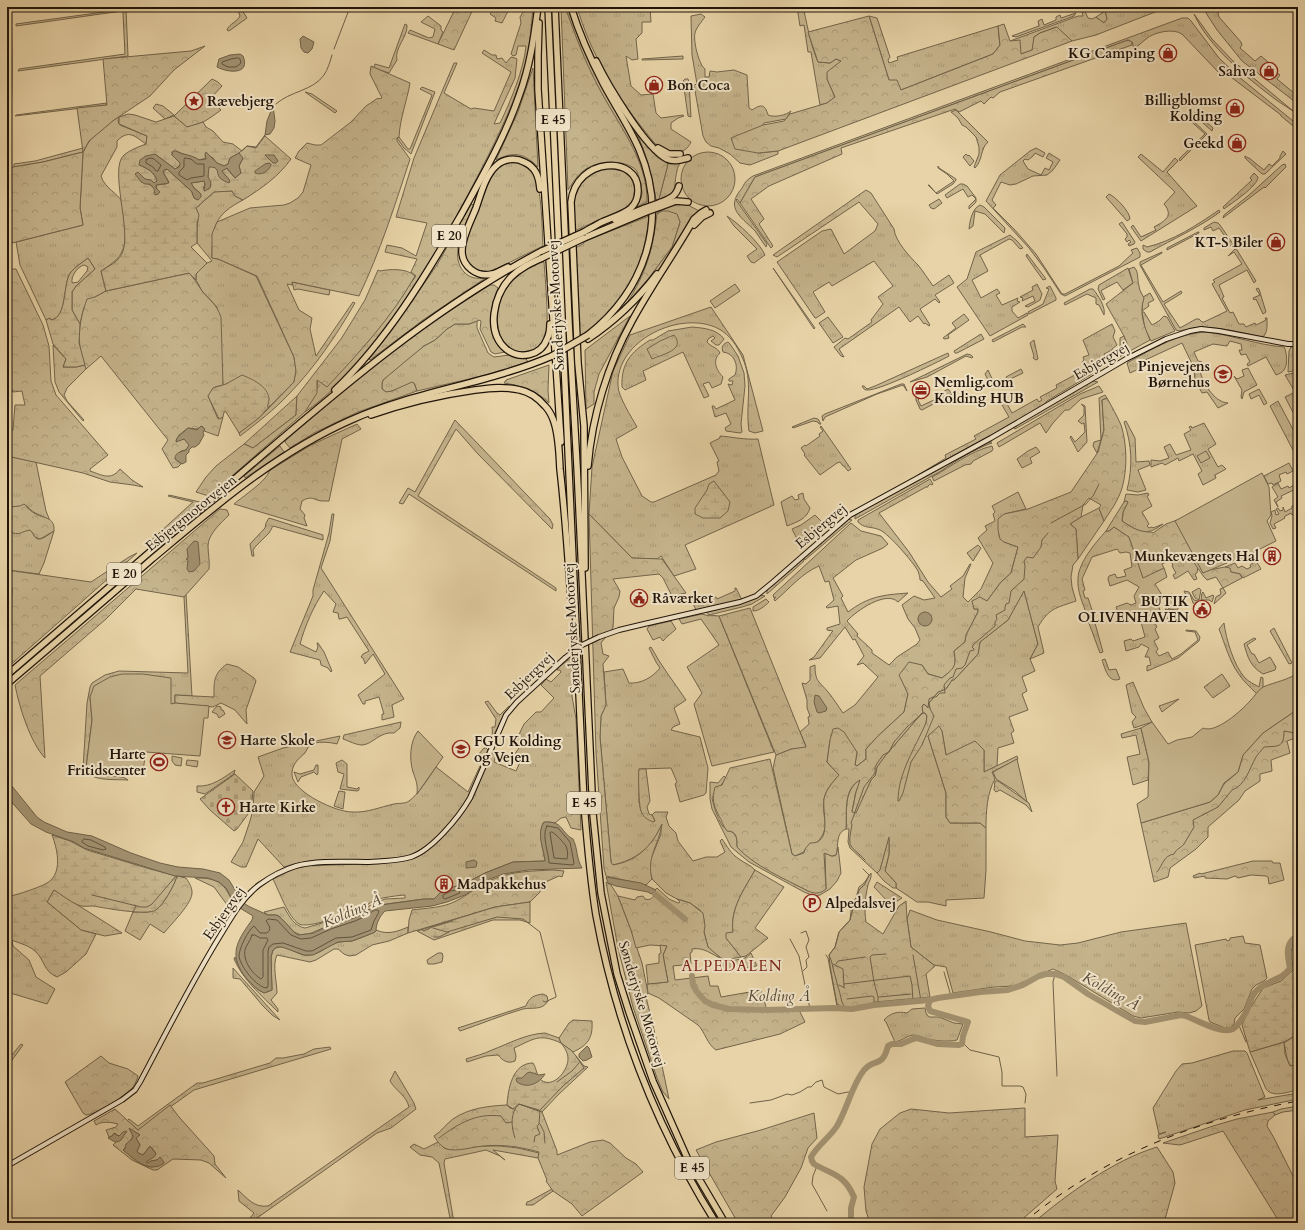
<svg xmlns="http://www.w3.org/2000/svg" width="1305" height="1230" viewBox="0 0 1305 1230" font-family="Cardo,serif">
  <defs>
    <pattern id="grass-tufts" width="24" height="20" patternUnits="userSpaceOnUse"><rect width="24" height="20" fill="#c5b38c"/><path d="M3 7l-1-3M5 7V3M7 7l1-3M15 17l-1-3M17 17v-4M19 17l1-3" fill="none" stroke="#a99977"/></pattern>
    <pattern id="forest-crowns" width="20" height="18" patternUnits="userSpaceOnUse"><rect width="20" height="18" fill="#c5b38c"/><path d="M2 6a3 3 0 1 1 6 0M12 15a3 3 0 1 1 6 0" fill="none" stroke="#a99977"/></pattern>
    <pattern id="wetland-marsh" width="20" height="14" patternUnits="userSpaceOnUse"><rect width="20" height="14" fill="#c5b38c"/><path d="M1 5h8M5 5V1M11 12h8M15 12V8" fill="none" stroke="#a99977"/></pattern>
    <pattern id="cemetery-stones" width="16" height="16" patternUnits="userSpaceOnUse"><rect width="16" height="16" fill="#c5b38c"/><path d="M2 7V4a2 2 0 0 1 4 0v3zM10 15v-3a2 2 0 0 1 4 0v3z" fill="#a99977"/></pattern>
  </defs>
  <rect width="100%" height="100%" fill="#e7d3a7"/>
  <filter id="stains"><feTurbulence type="fractalNoise" baseFrequency=".005" numOctaves="4"/><feColorMatrix values="0 0 0 0 .2 0 0 0 0 .09 0 0 0 0 .02 0 0 0 .5 -.17"/></filter>
  <radialGradient id="worn" r=".72"><stop offset=".6" stop-color="#630" stop-opacity="0"/><stop offset="1" stop-color="#630" stop-opacity=".3"/></radialGradient>
  <!-- grass -->
  <g fill="url(#grass-tufts)" stroke="#72644a">
    <path d="M9 7H10C14 61 11 115 9 168L10 87Z"/>
    <path d="M237 7H240L247 18 229 31 227 30C229 24 237 22 240 16Z"/>
    <path d="M495 7H524L520 12 513 8 509 9 502 23 495 21 496 18 490 14Z"/>
    <path d="M526 7H533C531 29 530 52 523 73 511 111 493 147 474 183 442 245 406 306 360 360 343 379 326 398 305 412L318 387 317 380 367 343 416 276 411 272 417 259 385 252 387 245 402 248 416 256 427 223 396 217 414 158 454 63H457L444 93 471 109 474 108 494 111 511 72 482 53 484 50 492 55H496L497 59 502 58 506 63 511 57 515 58 517 59 515 78 494 124 500 123C510 103 524 69 526 46H518L516 55 513 56 511 54 521 23 520 17Z"/>
    <path d="M565 7H569L586 55 633 142 640 157 646 177 643 175C632 143 614 116 598 87 584 62 575 34 565 7Z"/>
    <path d="M577 7H650L651 22H642V33L636 39 638 59 632 60 626 56 631 86 641 95 653 94 656 113 661 118 683 115 684 116 678 118 671 123V129L691 142C688 149 682 153 674 153 671 152 668 152 665 151 656 147 650 137 644 130 615 94 590 52 577 7Z"/>
    <path d="M797 7H805L806 9 804 11C808 29 811 46 818 62L830 63 836 59 841 61 827 79 835 97 827 103 820 105 811 52H808L804 25 800 26Z"/>
    <path d="M1079 7H1083L1088 18 1092 19 1096 17 1098 19H1107L1105 11 1118 7H1126C1128 11 1134 11 1138 10L1139 7H1168L1096 35 1072 41 1056 27 1040 33 1034 37 1033 50 1021 54 1010 41 1078 16H1083L1081 8Z"/>
    <path d="M1216 7H1224L1218 13 1219 17 1241 42 1242 45 1240 48 1255 61 1261 56 1268 62 1264 69 1273 76 1276 72 1280 75 1277 79 1294 93 1298 88V104L1242 61 1217 30 1206 13 1208 10Z"/>
    <path d="M126 9 128 56 18 71 19 69 125 54 123 13 122 11 16 26V24Z"/>
    <path d="M1076 13 1074 16 1016 37 1012 36 1039 26 1038 21 1042 19 1044 25 1056 20V17L1060 15 1061 18Z"/>
    <path d="M701 14 705 17C702 21 696 28 695 33 693 41 699 65 705 69V77H709L710 71 717 72 734 70 747 75 749 108 752 110C761 104 765 104 768 115 775 118 786 115 791 111L786 119 764 123 763 125 758 153 778 151V154L750 165 740 163 730 154 719 148 711 146 706 142 703 136 694 85 697 84 692 55 691 17V16Z"/>
    <path d="M1194 14 1212 39 1233 61 1298 115C1291 109 1283 105 1275 99 1247 78 1208 46 1194 14Z"/>
    <path d="M428 16 441 26V30L443 32 438 44 408 33 410 30 429 38 433 37 435 29 421 22Z"/>
    <path d="M869 16 877 18 890 57 888 60 889 63 898 60 897 57 998 26 1000 45 993 54 901 90 889 80Z"/>
    <path d="M1182 18H1188L1191 21 1219 58 1239 77 1298 125V130L1281 116V115L1223 71 1220 74 1182 34C1173 28 1154 32 1146 39 1142 42 1138 46 1134 49L1132 42 1128 40 755 177 740 203 737 199 736 200 767 244 766 247C762 242 759 236 755 231 744 219 726 210 739 192 746 184 742 183 753 176Z"/>
    <path d="M405 24 407 25C408 37 394 48 397 60L389 73 374 68 375 64 389 68Z"/>
    <path d="M683 56V59L642 60V59Z"/>
    <path d="M685 79H688L689 82 691 117 688 116 683 81Z"/>
    <path d="M422 87 435 92 411 154 404 148 397 138 399 137 408 149H410L432 95 420 89Z"/>
    <path d="M305 92 312 94 337 111 335 113Z"/>
    <path d="M107 103V105L15 116 16 115Z"/>
    <path d="M156 104 163 106 174 115 165 119 153 108Z"/>
    <path d="M1195 112 1213 128 1212 131 1195 116 1194 114Z"/>
    <path d="M1184 115H1187L1207 134 1180 161 1179 159 1205 134Z"/>
    <path d="M120 116 118 121 120 125 147 136 146 144C134 136 129 129 117 141V147L101 176C105 189 118 193 122 202 124 207 123 215 124 220 127 248 125 256 101 271L106 291 95 297 84 307 80 324 72 310V292L76 286 95 269 88 258C83 262 75 267 71 272 62 284 68 317 51 320L50 318 46 320 20 265 16 242 83 225 80 208 83 152 43 162 14 167V164L35 161 83 148 84 151C90 135 106 125 120 116Z"/>
    <path d="M1036 148 1045 153 1043 157 1035 153 1033 156 1028 160 1025 159 1023 161 1028 169 1041 175 1045 168 1049 170 1053 162 1046 158 1049 153 1060 160 1053 170 1047 175 1033 176 1016 184 1010 185 1001 182 992 200 996 205 993 208 1014 229 1036 254 1062 294H1065L1119 266 1133 253 1131 250 1137 248 1140 253V257L1065 296 1061 294 1044 268 1029 248 986 201 1000 175 1030 151Z"/>
    <path d="M1283 151 1286 154 1265 174H1262L1245 158V156L1248 158H1249L1264 170 1269 164 1272 166 1280 158V156Z"/>
    <circle cx="708" cy="179" r="27"/>
    <path d="M966 154 968 156 969 155 974 161 970 166 963 157Z"/>
    <path d="M1141 154 1163 172 1175 158 1178 161 1167 172 1197 206 1141 241 1131 227 1133 225 1141 237 1156 230 1154 227C1165 221 1174 216 1164 204L1175 192 1138 157Z"/>
    <path d="M664 160 681 162C679 165 677 168 677 171 673 186 679 195 659 199L668 164Z"/>
    <path d="M511 162C518 162 525 163 531 169 542 180 542 229 543 246L490 272 476 270 471 266 465 257V245L484 191 495 171 503 164Z"/>
    <path d="M1285 164 1286 167 1265 188 1264 187 1223 218 1224 215 1248 196 1282 165Z"/>
    <path d="M938 166 939 168 956 179V180L953 184 937 194 928 185H929L936 193 954 181 947 174 938 168Z"/>
    <path d="M607 168 623 171 631 178 635 188 633 200 626 208 574 231 573 203 576 193 580 184 592 172Z"/>
    <path d="M1254 173 1258 177C1258 186 1232 203 1224 209L1223 207 1252 180 1250 178Z"/>
    <path d="M960 184H963L967 186 976 198V202L969 209V206L976 199 972 195 968 197 963 189 947 198 945 195Z"/>
    <path d="M866 190 871 193 894 229C895 241 910 257 918 265 923 271 928 279 933 286L949 275 954 283 935 295 940 302 939 303 935 299 920 309 930 325 929 326 925 323 924 324 918 316 910 322 899 307 839 349 844 357 841 356 834 347 845 338 848 339 872 322 871 320 883 304 878 297 893 286 874 261 832 286 829 282 813 292 825 312 816 318H815L777 262 822 231 831 229 844 254 875 231 878 224 859 202 777 257 773 255Z"/>
    <path d="M220 191H232L235 196 243 200C214 215 212 227 212 258L218 259 256 276 294 357 296 371 294 382 268 408 267 406 269 398 226 384 223 385 217 307 202 291 196 280V274L207 263 212 261 197 243V229L198 220 196 208 214 192Z"/>
    <path d="M1109 194C1116 197 1130 212 1130 219L1127 221 1106 197Z"/>
    <path d="M939 199 942 203 934 209 931 208 929 205Z"/>
    <path d="M682 204 688 205 699 211C687 219 682 236 674 249 670 256 665 263 660 269 645 289 626 306 608 323L648 279 672 247 680 222 677 215 662 211 657 214V212L673 205Z"/>
    <path d="M980 205 984 207 1005 228 1004 233 985 214 975 211 973 226 969 229C970 220 972 209 980 205Z"/>
    <path d="M1219 210 1220 212C1198 228 1173 239 1150 252H1147L1143 249V245L1147 247C1173 241 1197 225 1219 210Z"/>
    <path d="M649 216C645 257 632 294 600 323 594 328 586 332 579 336L575 248 583 244 585 241Z"/>
    <path d="M727 216C738 223 760 243 765 255L754 263 751 262 747 256 757 249 734 226Z"/>
    <path d="M1122 222 1135 242 1134 244 1129 246 1128 244 1131 242 1129 240 1127 242 1125 239 1127 237V234L1119 224Z"/>
    <path d="M1214 222 1218 223 1220 225 1233 244 1232 245 1226 247 1230 243 1219 228 1213 231 1211 227 1204 230V228Z"/>
    <path d="M1198 232H1199V233L1167 250V248Z"/>
    <path d="M1010 235 1017 241 1023 248 1020 249 1012 240 1009 239 980 255 988 271 972 280 981 298 997 289 1000 293 996 295 1002 305 1018 298 1017 301 1020 302 1012 307V311L1018 318 1027 313 1028 315 990 336 957 287 967 279 976 252Z"/>
    <path d="M1235 249 1237 250 1256 281 1254 283 1247 270 1219 285 1224 297 1222 298 1230 313 1233 312 1239 324H1244L1246 327 1255 323 1256 325 1266 320 1265 318H1267C1267 325 1268 332 1263 337 1233 331 1209 323 1179 331L1176 330 1140 265V262L1162 252V253L1141 265 1163 302 1181 291 1182 293 1164 304 1180 328 1196 319H1199L1202 322H1204L1227 311 1212 284 1215 282 1213 280 1242 264 1234 252 1228 256Z"/>
    <path d="M1027 254 1046 279 1043 280 1026 256Z"/>
    <path d="M540 262H544C545 277 550 328 545 339 542 345 535 350 529 351 497 358 492 317 502 296 510 279 525 270 540 262Z"/>
    <path d="M773 268 815 328 814 329Z"/>
    <path d="M1128 268 1133 283 1123 290 1117 282 1102 290 1101 291 1105 299 1103 300 1098 289 1099 285Z"/>
    <path d="M292 282 330 290 329 295 298 289 294 290Z"/>
    <path d="M735 284 740 291 715 308 710 301Z"/>
    <path d="M1037 284 1042 294 1040 300 1028 307 1025 306 1035 301 1033 296 1022 301 1023 298 1020 297 1033 290 1032 287Z"/>
    <path d="M1050 286 1056 298V300L1029 314 1028 312 1043 304 1049 289 1046 288Z"/>
    <path d="M1258 288 1259 289 1266 312 1263 314 1256 299 1254 300 1253 298 1260 295 1256 289Z"/>
    <path d="M1090 289H1093C1098 295 1106 307 1104 315L1099 305 1096 304V298L1087 294 1065 305 1064 303Z"/>
    <path d="M1150 293 1154 300 1148 303 1149 306 1142 311 1143 297Z"/>
    <path d="M711 307 743 355 763 431 755 433 749 431C745 405 754 382 742 357 737 346 730 335 719 329 682 309 615 340 618 386 618 396 632 418 637 427L616 439 622 457 642 496 651 502H654L716 475 719 471 717 462 719 461 710 443 720 438V436C733 437 745 440 758 439L774 505 685 545 696 569 674 576 661 556 657 559 632 558 589 514 592 467 613 371 630 335Z"/>
    <path d="M1142 312H1144L1152 325 1159 321 1164 316 1167 317 1175 331 1151 341 1145 329Z"/>
    <path d="M964 314 969 320 948 335 949 338 945 339 943 338 956 328 952 323Z"/>
    <path d="M828 317 843 337 833 343 819 323Z"/>
    <path d="M477 321V328L488 353 494 357 509 355 525 357 528 362 482 376 417 391 414 383 389 392H386L382 389V383L383 380 406 360 424 346 435 340 447 329 455 324H469Z"/>
    <path d="M1023 324 1026 327H1022L993 342 992 340Z"/>
    <path d="M1112 324 1115 331 1113 337 1117 345 1112 349V350L1104 354 1106 359 1120 352V338L1124 336 1130 351 1095 371V372L1047 401 1042 407 918 475 946 458 945 455 976 439 974 436 1009 417 1002 405 1006 402 1012 413 1037 399 1039 402 1042 400 1040 397 1057 388 1056 385 1086 369 1082 362 1084 360 1083 357 1089 355 1083 340Z"/>
    <path d="M692 327C703 328 717 329 724 339L719 345H716L711 341 715 338 713 336 708 339 707 342C711 347 717 347 720 353 712 360 716 370 723 377L721 384 712 388 709 382 703 384 709 396 704 398 683 352 643 371 646 380 625 390 622 387C621 363 631 352 650 340H653L668 331Z"/>
    <path d="M1206 332C1233 335 1257 345 1284 347 1287 352 1288 365 1284 370 1283 372 1279 374 1276 375L1266 357 1248 366 1247 364 1250 362 1246 354 1241 355 1239 350H1242L1241 344 1230 341 1227 346 1213 344 1194 352 1198 361 1202 362 1199 368C1202 381 1213 402 1228 403L1218 408 1207 392 1202 393 1195 380 1194 368 1182 343 1143 361 1140 365 1141 368 1130 373 1127 363C1152 349 1177 334 1206 332Z"/>
    <path d="M981 334 984 339 957 353H955L954 351Z"/>
    <path d="M1034 340 1038 359 1036 360 1033 358 1034 356 1030 343Z"/>
    <path d="M728 342 730 344 738 356 744 373 745 386 741 424 742 432 740 433 726 431 725 428 731 424 726 413 715 417 712 406H714L716 409 735 400 728 384 732 385 733 381H729V379L735 375C739 365 734 353 723 352 721 346 723 344 728 342Z"/>
    <path d="M53 345 66 359 63 367H76L85 365 86 369 67 388 64 395 67 401 84 420 83 421 59 392 55 382Z"/>
    <path d="M1291 347H1298V370L1288 372 1289 351Z"/>
    <path d="M948 353 949 356C936 363 879 391 867 390 864 390 864 389 862 386H864L867 389 875 386Z"/>
    <path d="M967 354 971 355 973 357 972 358 966 356 927 377 910 382Z"/>
    <path d="M1248 368 1257 385 1244 392 1242 399 1241 397 1242 390 1234 376 1237 379 1244 376 1242 370Z"/>
    <path d="M1021 369 1023 373 1004 382 1003 381 1007 379 1006 377Z"/>
    <path d="M988 370 994 383 1001 379 1003 383 996 387 991 386 985 374Z"/>
    <path d="M1298 372V422L1285 397 1295 392 1285 375Z"/>
    <path d="M1093 381 1098 382 1015 429 1013 427Z"/>
    <path d="M901 384H904L907 391 903 385 877 394 825 417 823 421 822 416 825 414Z"/>
    <path d="M1099 386 1103 392 1081 399 1069 410H1065L1053 423 1046 433 1040 423 999 447 997 443 1080 394Z"/>
    <path d="M948 389 952 394 922 410 920 409 916 400V396H918L919 399 918 400 921 406 936 399V396Z"/>
    <path d="M1259 389 1267 403 1264 405 1259 395 1251 399 1249 394Z"/>
    <path d="M1105 395 1107 398 1102 400 1104 430 1097 453 1093 446 1094 442 1101 440 1099 398Z"/>
    <path d="M297 396 296 415 253 448 244 444Z"/>
    <path d="M1278 401 1296 435H1298V452L1295 454 1270 406Z"/>
    <path d="M1081 404 1085 406 1087 442 1078 452 1070 437 1071 436 1075 442 1085 432 1084 423 1082 424 1078 421 1084 415V407Z"/>
    <path d="M814 418 818 419 821 424H819L818 422 813 421 793 428 792 427Z"/>
    <path d="M455 420 550 519 553 525 552 529 477 453 456 429 418 496 556 588V591L409 494 403 504 399 503 408 488 415 492Z"/>
    <path d="M1126 421 1135 438 1136 462 1149 461 1150 465 1138 470 1146 490 1138 492 1127 490C1133 466 1132 445 1124 422Z"/>
    <path d="M1204 423 1216 444 1208 449 1218 467 1222 465 1226 469 1215 475 1216 478 1203 485 1198 474 1202 471 1193 454 1179 461 1178 458 1165 465 1162 463 1151 467V460L1160 461 1169 458 1164 447 1170 444 1176 455 1191 450 1184 434 1191 430 1189 427 1191 426 1192 428Z"/>
    <path d="M821 426 851 469 848 471 844 466H843L840 462 837 463 820 475 804 455 805 454 801 448 805 445 806 446 820 436 819 434 823 431 820 427Z"/>
    <path d="M988 441 992 443C973 450 957 460 941 471L855 519V514Z"/>
    <path d="M280 446 284 452 245 478 244 476Z"/>
    <path d="M992 446 993 449 992 451 973 461 971 464 965 465 934 481 932 477C951 467 970 451 992 446Z"/>
    <path d="M1036 447 1040 452 1030 458 1032 463 1022 468 1017 459 1028 451Z"/>
    <path d="M7 456 36 462 46 511 50 521C41 514 34 515 27 506L9 507 7 511Z"/>
    <path d="M1289 463 1293 471 1287 474 1286 472 1279 475 1281 481 1273 485 1272 483 1268 484 1264 476Z"/>
    <path d="M930 479 933 484 932 485 930 484 928 486V487H926L879 513 909 552 928 582 941 597 952 589 950 586 963 576 970 564H971L965 578 963 597 968 602 981 589 993 563 978 538 987 530 985 526 995 521 993 514 995 512 992 506 1018 492 1026 509 1004 514V542L1018 547 1011 573 1001 582 987 601 973 606 974 609H978V612L966 635 965 642 954 651C957 668 954 668 942 678L928 674 922 665 900 675 908 694 904 712 878 736 866 749V759L857 766 855 765 857 752 830 740 827 762 839 775C833 782 826 789 824 799 821 819 833 829 814 845 807 850 802 853 795 856L792 854 773 768 776 755 791 749 806 746 800 732 809 724 808 717 810 716 807 708V700L802 683 806 684 810 680V667L815 665C815 682 819 681 828 692 834 699 838 706 843 713L855 705 878 677 863 663 857 665 864 656 855 639 853 640 845 627 820 658 809 660 814 657 832 632 833 631 827 630V628L840 624 838 606 827 608 826 607 834 600 829 581 825 582 819 566C802 573 789 589 775 601L774 599 776 597 774 598 773 595 851 523 861 531 881 536 888 544 883 548 856 560 833 578 843 596 841 598 848 612C869 596 883 595 908 593L898 602C886 590 856 611 847 621L858 634 857 636 872 650V653L889 665 897 657 917 644 920 640 915 628 908 619 902 605 914 596 924 600 935 598 923 581 920 580C920 577 919 574 918 571 913 562 889 534 880 530 871 526 865 529 858 522V520Z"/>
    <path d="M1278 483 1281 489 1288 486 1289 488 1296 484 1298 488 1281 496 1282 498 1276 502 1278 507 1274 500 1278 497 1272 487Z"/>
    <path d="M803 493 804 499 810 508C807 519 797 522 787 526L781 502 792 496 795 500 799 499 798 495Z"/>
    <path d="M1148 493 1149 495 1147 496 1152 506 1142 512 1149 524 1147 526 1149 528 1152 527 1153 528 1163 524C1146 537 1139 532 1122 521L1123 512 1128 502 1126 501 1124 502 1126 494 1138 495Z"/>
    <path d="M169 495 200 502 151 544H147L193 502 168 496Z"/>
    <path d="M1298 503V512L1292 515 1291 513 1284 517 1285 518 1274 524 1276 528 1273 529 1270 523 1272 516 1271 512 1275 510 1276 515 1279 514 1276 509 1278 508 1280 511 1283 510V507L1285 512 1292 508V506Z"/>
    <path d="M1099 508 1104 521 1078 559 1076 529 1070 524 1081 517Z"/>
    <path d="M332 514H334L330 541 321 568 404 699 392 705 394 717 382 720V714H384L379 697 365 701V704H363L358 695 385 674 373 654 365 664V663L363 658 361 657 363 654 369 651 347 617 340 619H339L338 613 333 612 336 604 324 591C313 607 305 626 300 644L316 652 318 647 317 643H318L324 652 332 671 331 672 328 668 321 665 320 660 290 652 313 596V590L329 533Z"/>
    <path d="M815 515 822 522 829 526 805 543H799L792 529 801 525Z"/>
    <path d="M7 518 9 524V528L30 530C33 532 33 535 36 538 41 542 50 533 54 531L44 563 39 574 7 570Z"/>
    <path d="M269 518 323 535V540L273 526 269 533 255 547 253 550 254 556H252L250 544 265 528 266 523Z"/>
    <path d="M847 519 852 520 805 560 804 558Z"/>
    <path d="M1114 527 1129 537 1143 577 1164 568 1167 577 1155 584 1162 595 1158 597V599L1156 601 1160 610 1151 615 1157 627 1155 629 1159 638 1154 641 1158 649 1156 652 1159 656 1168 652 1172 659 1181 654 1198 640 1195 632 1186 631V630L1196 631 1200 637 1199 641 1178 658 1147 671V666L1151 665 1149 657H1145L1149 648 1141 644 1139 647 1126 651 1124 641 1131 639 1133 641 1145 637 1141 622 1135 621 1133 616 1121 620 1116 607 1127 603 1131 605 1136 603 1134 596 1139 587 1127 580 1110 586 1108 579 1109 576 1115 574 1117 578 1126 576 1124 570 1132 567 1130 553 1126 552 1120 553 1117 549 1092 557 1082 579 1085 590 1083 591 1085 598H1088L1093 613 1087 615C1083 604 1077 591 1078 579 1078 563 1096 542 1106 531H1109Z"/>
    <path d="M978 545 981 548 973 561 967 553Z"/>
    <path d="M1188 554 1198 567 1197 573 1195 574 1197 579 1194 580 1188 571 1175 579 1173 575 1176 573 1172 566H1173L1172 563Z"/>
    <path d="M803 559 804 561 767 594V589Z"/>
    <path d="M1256 561 1261 569 1243 578 1240 574 1231 572 1225 567 1235 563 1238 568 1242 566 1247 569 1251 567 1250 565Z"/>
    <path d="M735 588H736L742 600 721 605 696 610 692 601 716 597 717 599 735 591Z"/>
    <path d="M1199 588 1201 590 1199 600 1195 598 1192 592Z"/>
    <path d="M1223 588 1226 593 1214 604 1216 597 1221 594 1220 589Z"/>
    <path d="M1024 590 1038 644 1030 659 1035 671 1022 677 1027 691 1022 694 1028 710 1009 717 1014 731 1011 733 1014 743 998 748 997 766 984 772V750L946 755 942 731 928 736 946 793V817L950 823H980L986 828V870L984 898 946 900V906L928 902H917L896 888V883L885 871 889 854V839L880 870 877 873 850 848 848 842 849 829H846C847 810 843 790 861 779L856 792 852 811 856 812 871 780 875 776 877 767 885 756 922 713H925L927 716 926 723 900 786 916 750 922 745 930 709 929 703 938 692 946 689 952 680H954L978 654 980 642 1008 620Z"/>
    <path d="M1184 591 1189 592 1194 600 1202 602 1200 608H1198L1193 603 1190 594 1186 595Z"/>
    <path d="M1203 592 1206 598 1213 595 1214 596 1212 602 1209 600H1201L1202 593Z"/>
    <path d="M186 594 192 696 175 695V703L171 704 90 697 92 720 86 768 116 776 123 777 128 780C113 779 93 782 83 769L87 703 90 687 92 683 105 675 119 671 188 673 184 597Z"/>
    <path d="M1171 594 1177 596 1179 607 1177 610 1169 609 1166 603 1173 598Z"/>
    <path d="M760 595 765 596 752 604 742 607 709 615 719 616 774 752 712 766 694 704 702 693 687 667 719 645 701 619 682 624 679 619 702 614 709 616 707 612C726 607 744 604 760 595Z"/>
    <path d="M766 599 769 602C765 606 759 611 753 611V607Z"/>
    <path d="M1165 609 1177 611 1174 612 1175 615 1171 619 1166 618 1163 619 1162 618 1169 614Z"/>
    <path d="M1093 616 1103 652 1100 653 1087 618Z"/>
    <path d="M671 621 676 629C672 633 667 636 663 641L660 637 653 640 647 629 649 626Z"/>
    <path d="M1224 623C1226 639 1234 666 1245 678 1249 682 1254 684 1259 687L1261 677 1263 678V688L1257 694C1250 687 1243 681 1238 673 1229 660 1225 644 1219 629Z"/>
    <path d="M1274 628 1292 663 1289 664 1270 631Z"/>
    <path d="M1254 638 1256 639 1247 645 1252 654H1254L1259 663 1270 657 1276 667 1275 670 1263 674C1250 666 1248 658 1244 644Z"/>
    <path d="M651 647C661 666 674 682 686 700L674 708 680 724 673 727 671 730 700 737 708 768 706 793 704 795 680 802 675 784 677 782 671 768 639 769V802L641 811 655 821 652 815 655 812H668L666 817 669 826 676 833 678 841 693 861 706 857H717L725 852 720 841 722 839C727 846 731 854 739 859 744 863 751 865 755 870 744 890 730 908 733 932L726 938 741 957 724 960 710 950 708 947 704 932V920L700 910 690 903 677 899 666 893 652 879 649 869 650 861 661 834V826C652 847 635 861 612 865L611 862 600 737 601 716 606 705 604 672 623 669 629 683C641 684 653 677 660 668L656 662 649 648Z"/>
    <path d="M572 657V696L576 719 581 830 571 828 566 817 561 818 555 823 548 822 543 823C538 836 543 848 545 861L513 862 485 873 464 884 446 889 442 891 434 899H424L379 905 372 908 364 913 354 918 330 925 309 934 301 935 294 932 280 917 276 915H268L264 912 284 907C289 916 294 926 305 928L356 913 373 904 385 899 405 898V895C394 896 385 897 375 900 369 903 364 908 359 910 349 914 307 929 299 924 288 917 279 891 273 879L294 869 305 866 361 864 408 860 428 850 462 814 473 798 493 750 497 751 494 762 516 771 520 762 512 758 519 748 515 743 524 724 536 712H541L554 698 541 685 546 679 551 682 561 672 560 670H557L559 667Z"/>
    <path d="M1105 659 1109 670 1116 669 1120 679C1108 684 1105 668 1102 660Z"/>
    <path d="M1222 674 1230 686 1213 698 1204 687Z"/>
    <path d="M1133 682 1144 708 1152 722 1134 728 1132 722 1136 717 1132 713 1126 685Z"/>
    <path d="M1179 699 1162 712 1159 706Z"/>
    <path d="M488 701 497 713 500 715 509 706 510 707 502 718 489 745 488 744C492 738 493 734 492 727H495L496 719 485 702Z"/>
    <path d="M401 722 400 728 394 733C380 731 372 745 362 745 356 745 349 741 343 739L344 735Z"/>
    <path d="M340 736 337 744C330 742 316 741 310 745 308 747 306 751 305 753 298 759 291 765 292 776 295 793 336 812 352 812 367 813 380 807 394 804 399 803 405 804 409 801 418 795 429 777 436 767L468 792 480 766 482 765C477 777 472 790 466 801 456 821 425 853 403 857 384 861 364 859 345 860 324 860 304 860 284 867L258 839 246 867H241L231 862 243 842 250 821 253 810 254 792 264 776 258 757 283 748Z"/>
    <path d="M484 748H486L488 750 484 760 481 761 478 755Z"/>
    <path d="M172 756 182 758 181 766 175 765 172 761Z"/>
    <path d="M342 760 347 764V787L357 789 359 787V790L357 791 340 789 344 774 338 772 336 763Z"/>
    <path d="M316 765H318V773L317 775 314 772 301 777 298 782 294 772 300 774 314 770Z"/>
    <path d="M235 770 234 774 205 794 197 792V786C212 787 223 778 235 770Z"/>
    <path d="M724 776 726 778 712 798C714 807 717 817 722 825 729 835 738 828 737 846L758 863 808 891 826 889 825 853 832 856 836 855 838 847 841 873 837 881 830 889 820 895 814 896 804 892 749 862 731 847 712 809 710 799V782L718 783Z"/>
    <path d="M339 791 345 792 343 809 334 806Z"/>
    <path d="M195 878C206 878 217 878 225 888 229 893 231 900 235 905L223 926 220 923 228 911V906L214 887Z"/>
    <path d="M606 882 611 885 618 896 631 930 642 963 648 993 646 997 657 1042 669 1099 663 1092 657 1078 633 1007 618 948Z"/>
    <path d="M910 910 937 920 991 932 1025 941 1060 945 1078 943 1121 932 1186 923 1202 1006 1196 1011 1189 1013 1178 1012 1141 1018 1133 1016 1066 975 1053 969 1014 986 994 987 953 993 946 967 934 965 911 947 907 919Z"/>
    <path d="M408 927V933L389 941 372 945 356 955 349 956 344 954 338 949H334L316 960 310 962 277 955C272 965 277 982 277 993L271 1000 278 1009V1012C261 995 243 980 234 959L235 957C237 966 253 990 263 992 267 993 269 991 272 990L271 957 273 950C284 941 294 954 305 955 317 957 325 947 336 943 341 941 346 942 352 941 359 939 368 935 375 932L376 930C387 935 397 932 408 927Z"/>
    <path d="M1243 936 1245 943 1260 945 1267 978 1264 981 1256 985 1252 989 1244 1009 1235 1018 1234 1024 1230 1028H1225L1210 1022 1209 1020 1195 945 1226 939 1227 941 1230 940V938Z"/>
    <path d="M7 938 12 941 13 946 29 960 36 977 55 989 47 1004 7 992Z"/>
    <path d="M438 953H442L443 956 442 962 434 964H428L427 960Z"/>
    <path d="M233 968 280 1020 272 1015 263 1006 240 979 233 978Z"/>
    <path d="M543 994 547 996 548 1001C542 1011 532 1007 523 1009 502 1015 481 1024 460 1031L458 1028 526 1006C529 997 535 995 543 994Z"/>
    <path d="M925 1008 926 1013 929 1017H939L954 1023 963 1024 957 1040C948 1042 937 1041 928 1039 923 1038 918 1035 913 1035 906 1036 902 1041 895 1042L886 1022 884 1020C890 1013 898 1011 907 1013L912 1009Z"/>
    <path d="M545 1033 559 1038 561 1043C539 1033 534 1039 514 1048L516 1056 515 1061C508 1064 503 1061 498 1055L486 1056 467 1062 466 1059C475 1056 484 1054 492 1050 510 1043 526 1034 545 1033Z"/>
    <path d="M1284 1042 1285 1054 1290 1066 1298 1063V1090C1287 1092 1273 1098 1266 1089L1250 1052Z"/>
    <path d="M21 1044 23 1045 7 1067V1061Z"/>
    <path d="M330 1047 331 1049 194 1090 138 1130 127 1121 129 1119 138 1126 197 1083H203L270 1063 276 1058H283L304 1054 314 1049Z"/>
    <path d="M1233 1051H1245L1247 1053 1265 1097 1258 1100 1298 1093V1099L1245 1110 1159 1139 1158 1135 1166 1132 1159 1134 1153 1108 1176 1071 1182 1064 1192 1063Z"/>
    <path d="M395 1071 414 1103 416 1109 391 1128 377 1133 250 1223H246L254 1213 239 1201 238 1190C247 1198 254 1208 268 1206L409 1107C406 1095 396 1091 390 1081Z"/>
    <path d="M1298 1106V1110L1283 1112 1275 1115 1273 1112 1281 1109Z"/>
    <path d="M438 1142 444 1148 447 1149 483 1146H500L518 1148 539 1153 538 1158 493 1150 505 1160 500 1156 486 1150 445 1159 444 1163 454 1223H451L439 1163 432 1157 420 1155 410 1147 414 1144 424 1149Z"/>
    <path d="M552 1189 553 1191 533 1205H526L527 1202 530 1201Z"/>
  </g>
  <!-- forest -->
  <g fill="url(#forest-crowns)" stroke="#72644a" fill-rule="evenodd">
    <path d="M456 7H474L454 50 438 44Z"/>
    <path d="M561 7H565C575 34 584 60 598 86 616 122 648 159 647 202L636 207C638 203 642 197 642 193 642 189 638 172 636 170 625 159 597 161 586 169 578 174 573 182 568 190Z"/>
    <path d="M1105 11 1107 19 1104 23 1096 17Z"/>
    <path d="M869 16 889 80H897L901 90 993 54 1000 45 998 26 1004 24 1010 41 1020 40 1021 54 1032 50 1034 37 1040 33 1057 27 1072 41 778 151 758 153 735 149 731 138 763 125 784 121 790 114 827 103 835 97 827 79V72L841 61 836 59 830 63 818 62 808 32Z"/>
    <path d="M1128 40 1132 42V45L1000 92 993 98 991 97 984 104 981 101 959 112 955 109 841 148 842 154 769 186 751 199 764 219 759 224 773 246 771 248 740 203 755 177Z"/>
    <path d="M205 46 174 70 150 96 114 120 89 141 83 152 82 172 80 208 83 225 12 243 11 237H7V168L43 162 83 152 77 108 107 105 103 59 191 51Z"/>
    <path d="M371 66 410 83C407 101 400 118 399 137L397 138V141L410 159C395 205 380 252 359 296L292 282V285L287 284 299 310 312 318 310 329 316 356 353 302 355 303C336 336 315 367 289 394 274 410 257 423 240 436L239 433 263 414 294 382 296 371 294 357 257 276 218 259 212 258V234L217 222 250 208 284 205 290 203 298 198 303 192 311 165 295 158 299 151 307 143 315 145H321L351 122 366 106 378 98 379 99 382 98 370 74Z"/>
    <path d="M533 68 538 167C524 153 514 151 496 160L518 112Z"/>
    <path d="M212 79 218 82 222 86 210 99 221 110C210 118 200 126 187 127L174 116Z"/>
    <path d="M956 110 988 142C980 149 983 160 975 168L974 167 979 154V147L976 137 966 127 962 125 958 118 951 112Z"/>
    <path d="M637 134 650 149 668 164 659 199 656 200C652 176 647 155 637 134Z"/>
    <path d="M471 204 474 205C466 223 448 255 464 272 470 278 476 279 484 278V279L423 320 370 360 369 359 391 331 437 265Z"/>
    <path d="M662 211H668L677 214 680 222 672 247 648 279 627 303C646 273 653 250 657 214Z"/>
    <path d="M1134 267C1139 272 1137 279 1139 286 1139 290 1142 294 1144 298 1139 313 1144 326 1150 340L1130 351 1124 336 1106 304 1133 283 1129 269Z"/>
    <path d="M7 269H16L43 325 49 346 51 381 56 395 108 455 90 469V471C102 475 111 481 120 469L132 480 143 487 133 485 110 482 83 473 7 456V433L13 430 15 405H25L22 391 13 392C3 376 7 292 7 269Z"/>
    <path d="M378 270 380 271C390 269 407 268 415 276 392 317 359 353 327 387L317 380V393L305 412 209 496 196 492 206 477 216 466 244 444 253 448 296 415 297 396 341 339 365 300Z"/>
    <path d="M189 273C194 278 198 285 202 291 210 301 216 303 221 317L223 385 215 387 208 396 218 419 223 417 218 436 204 431V429L202 426 197 429 188 428 179 435 176 441 184 439 189 444V446L186 450 181 451 176 457 175 459 181 464 178 467 173 468 162 449 168 440 101 356 86 369C76 344 78 324 87 299L95 297 106 291Z"/>
    <path d="M490 285H494L498 288C489 312 485 332 505 352L495 354 491 352 480 329 481 322 480 320 469 324H455L447 329 435 340 424 346 407 360 383 380 382 384V389L386 392 392 391 412 382 414 383 417 391 358 412 314 433 290 448 285 442 286 440C326 406 366 370 409 339 435 320 462 303 490 285Z"/>
    <path d="M630 316 599 374 594 392V404L586 409 585 350Z"/>
    <path d="M674 335C686 350 663 354 652 359L647 349 660 341Z"/>
    <path d="M549 365 548 390 549 403C536 390 522 386 504 383L506 380Z"/>
    <path d="M1107 398C1112 407 1117 416 1121 425 1128 446 1128 481 1117 500 1114 507 1108 514 1104 521L1099 508 1101 505 1089 498 1083 505 1081 517 1070 524 1076 529 1078 559 1073 565 1071 577 1072 587 1076 601C1056 608 1049 608 1038 627L1044 653 1030 659 1038 644 1024 591 1008 620 980 642 978 654 954 680H952L946 689 938 692 929 703 930 709 934 716 922 745 911 762 903 793 899 801H898C898 773 915 748 926 723L927 716 925 713H922L885 756 877 767 875 776 871 780 856 813 852 812 856 792 860 780C843 789 847 812 846 829 835 833 839 846 836 855L832 856 824 853 826 889C820 894 815 894 808 891 785 879 754 866 737 847 737 838 737 831 727 831 723 826 722 821 719 816 713 804 712 800 715 787L722 785 730 768 770 759 792 854 795 856 804 853 805 849 810 843C833 844 822 812 824 799 826 789 833 782 839 775L827 762 830 740 833 729 838 728 844 732 857 752 855 765 857 766 866 759V749L878 736 904 712 908 694 899 675 909 662 922 665 928 674 942 678C954 668 957 667 954 651L965 642 966 635 978 612V609H974L972 601 980 597 987 601 1001 582 1011 573 1018 547 1004 542 1000 539 998 530V519L1004 514 1028 509 1071 492 1098 452 1104 430 1102 400Z"/>
    <path d="M357 424 361 429 342 439 329 501C327 501 324 501 322 501 313 500 312 495 302 501L300 509 305 515 304 518 307 526 234 504C242 497 268 480 269 471L272 469 311 445Z"/>
    <path d="M1127 501 1128 502 1123 512 1122 521C1132 528 1139 532 1151 532L1153 533 1166 524 1177 520 1204 571 1225 567 1230 568 1231 572 1240 574 1242 578 1223 588 1216 577 1207 580 1204 577 1188 554 1172 563 1170 560 1162 564 1164 568 1143 578 1129 537 1114 527 1109 531H1106L1124 502Z"/>
    <path d="M24 504C28 507 30 511 34 513 43 519 55 516 54 531L40 539 35 537 32 532 30 530C22 531 19 537 9 531 8 524 6 514 9 507L20 506Z"/>
    <path d="M220 509 227 510 229 515C221 523 208 534 208 546 208 554 210 562 209 569L184 597 136 589 106 619 40 676 45 758C30 742 19 706 15 685Z"/>
    <path d="M589 514 632 558 662 559 686 593 672 596 663 578 659 574 613 579 620 591 619 597 614 608 613 628 601 643 603 654 609 656 603 664 606 705 601 716 600 737 611 862 613 865C637 861 652 846 662 824 659 845 646 857 652 879L646 885 606 876 604 868 596 753Z"/>
    <path d="M137 553 7 668V644L11 622 12 590 7 570 91 582 129 557Z"/>
    <path d="M750 608 800 732 806 747 791 749 776 755 719 616Z"/>
    <path d="M227 664 238 667 254 678 256 681 246 710 247 724 235 710 221 703 213 707 175 703V695L214 697C214 682 213 674 227 664Z"/>
    <path d="M1298 709V737L1287 741 1290 753 1271 760 1272 771 1260 774V781L1245 791 1239 800 1208 827V837L1196 849 1170 868 1168 877 1154 882 1141 823 1210 802 1218 795 1224 784 1238 772 1243 755 1263 733Z"/>
    <path d="M939 726 942 731 946 755 975 741 984 750V772L1017 756 1018 759 992 772 995 779C987 793 986 812 986 828L980 823H950L946 817V793L928 736Z"/>
    <path d="M1141 728 1149 762 1148 780 1133 785 1127 757 1140 754 1136 735 1122 738 1121 734Z"/>
    <path d="M639 769H646L650 801 647 807 649 814 652 815 655 821 653 822C648 820 643 817 641 811 639 807 638 775 639 769Z"/>
    <path d="M995 781H998L1029 803 1032 812 1026 805 1000 790 996 792 994 790Z"/>
    <path d="M889 837V854L885 871 896 883V888H893L884 881 877 873 880 870Z"/>
    <path d="M1253 861H1272L1273 863H1280L1284 880 1269 884 1268 877 1266 876 1251 875 1238 878 1235 876 1227 879 1205 878V876L1194 878 1193 876 1200 873 1201 874Z"/>
    <path d="M553 870 564 871 562 877 559 876 541 884 540 892 530 902 495 907 408 933 409 920 412 910C426 908 443 908 456 901 470 894 481 883 496 878 514 871 534 871 553 870Z"/>
    <path d="M755 870 784 887 755 928 768 938 746 956 741 957 726 938V933L733 932C730 908 744 890 755 870Z"/>
    <path d="M871 873C872 878 869 881 868 885 865 897 864 910 866 922L883 934 899 906 906 901 907 919 911 947 935 966 926 974 930 997 875 1002 869 1004 846 1009 837 1004 830 966 829 955 835 947 839 932 850 920 852 903 856 898 859 887 864 883Z"/>
    <path d="M177 876 186 878C188 881 192 887 192 892 193 903 171 924 164 933L150 924 140 940 125 931 133 912C138 911 143 913 148 912 163 909 172 889 177 876Z"/>
    <path d="M877 882 902 898 891 905 874 887Z"/>
    <path d="M657 888 669 899 678 903 680 902 677 899 690 903 703 913 705 926 704 932 708 947 722 959C711 954 704 947 692 949V952L690 953 691 964 673 966 675 980 708 976 710 986H718L721 997 761 990 767 1010 798 1008 805 1022 780 1034 716 1050C707 1044 705 1032 698 1025L659 998 648 993 647 984 668 982 663 955 667 946 650 945 636 948 631 930 618 896 635 900 637 897 643 896 645 899C651 901 653 897 656 893L654 891Z"/>
    <path d="M54 890 122 933 105 936 81 930 47 902Z"/>
    <path d="M751 953 757 966 724 971 723 963 745 958Z"/>
    <path d="M573 1020 592 1021C593 1038 588 1045 573 1052L561 1043 559 1038 569 1023Z"/>
    <path d="M1298 1034V1063L1291 1066C1286 1060 1286 1051 1284 1043Z"/>
    <path d="M101 1056 109 1063 128 1069 138 1076C137 1080 135 1084 133 1087 125 1096 97 1114 86 1115L83 1113 65 1082Z"/>
    <path d="M519 1104 542 1112 557 1151V1155L590 1142 603 1140 610 1143 626 1158 636 1164 643 1172 582 1216 572 1204 553 1191 546 1181 547 1180 538 1158 539 1152C521 1147 502 1144 483 1146 473 1147 456 1152 447 1149 441 1147 437 1141 434 1136 442 1131 446 1124 453 1119 469 1108 488 1106 507 1105L511 1108Z"/>
    <path d="M170 1105 179 1117 214 1156 215 1164 226 1178 209 1163 201 1160 173 1159 157 1170H153L132 1160 113 1145 125 1133 119 1136 114 1133 112 1136 109 1137 106 1130 116 1127 118 1124C110 1122 102 1121 96 1125L94 1121 115 1109 138 1130ZM129 1129 139 1134V1135L136 1138 140 1145 137 1151 138 1153 143 1155 150 1146 156 1153 146 1162 148 1163 151 1161 157 1160 159 1158 161 1159 164 1163C160 1164 155 1167 151 1167 141 1167 131 1156 124 1150 127 1140 138 1139 129 1129Z"/>
    <path d="M1025 1108V1137L1058 1135 1055 1181 1057 1189 1018 1223H936L925 1219 923 1223H870L866 1211 864 1187 872 1144 880 1129 900 1113 911 1109 949 1113Z"/>
    <path d="M1273 1112 1275 1115 1268 1121 1267 1126 1274 1138 1298 1186V1223H1280L1223 1131 1180 1145 1163 1143 1213 1126 1237 1119Z"/>
    <path d="M814 1113 817 1138 808 1148 801 1168 785 1197 771 1216 775 1222H777L780 1218 784 1223H738L696 1150 716 1142 761 1130Z"/>
    <path d="M1157 1147 1173 1172 1175 1183 1164 1223H1033C1067 1194 1114 1160 1157 1147Z"/>
  </g>
  <!-- wetland -->
  <g fill="url(#wetland-marsh)" stroke="#72644a" fill-rule="evenodd">
    <path d="M128 114 135 115 156 122 174 116 187 127 203 122 206 127 213 131 223 142 233 144 242 151 247 146 256 148 265 136 291 159C278 177 262 188 243 200L235 196 232 191 214 192 196 208 199 215 197 224V243L191 247 207 263 196 274V280L189 273 106 291 101 271C109 266 120 261 123 251 131 228 109 168 124 155 130 150 138 147 146 144L147 136 119 124V117ZM176 151C184 155 191 155 199 160L212 157 217 163 224 166 228 164 230 158 237 154 243 158 239 166 241 173 235 178 226 168 222 171C224 175 229 177 230 182 214 179 223 167 209 166L208 168V177L211 185 209 189H203L205 184 204 181 191 183 194 188 199 192 198 200 194 198 192 192 189 189 167 169 163 172 169 182 166 184 156 185 157 189 154 193 155 190C151 184 148 184 141 182L139 177 140 174 145 179 155 183 157 181C155 172 147 169 140 165L155 154 175 169 181 165 180 162 172 155V152Z"/>
    <path d="M88 258 95 269 76 286 72 292V310L80 324 79 343 85 365 76 367H63L66 359 53 344 46 320 50 318 51 320C68 317 62 284 71 272 75 267 83 262 88 258ZM84 265 88 267 87 271 78 282 72 283C71 276 77 267 84 265Z"/>
    <path d="M242 375C252 379 268 386 269 399 269 403 267 405 268 408L259 418 239 433 226 412H224L223 417 219 419 208 396 213 388 226 384Z"/>
    <path d="M714 481 730 502 728 511 720 518H703L695 514V508L707 490 709 484Z"/>
    <path d="M52 835 70 841 87 850 150 869 177 876C174 886 164 904 156 910 147 916 105 908 93 906 88 906 82 907 78 905 69 901 62 895 54 890L47 902 81 930 96 934 86 954 66 972 57 977C43 971 45 960 35 951 27 944 17 943 7 938V897C16 895 46 886 51 880 62 869 57 848 52 835Z"/>
    <path d="M530 902V923L520 920H493L434 940 417 931 495 907Z"/>
    <path d="M1298 942V1034L1284 1042 1250 1052 1242 1025 1247 1013 1263 988 1281 981 1294 969C1291 961 1290 952 1293 944Z"/>
    <path d="M561 1043 572 1051 584 1066 588 1067 559 1094 542 1112 519 1104 513 1109 507 1105C508 1090 512 1063 533 1063 537 1069 536 1075 541 1080 553 1089 568 1071 568 1059 568 1053 565 1048 561 1043Z"/>
  </g>
  <!-- cemetery -->
  <path fill="url(#cemetery-stones)" stroke="#72644a" d="M235 774 253 791 251 810 237 829 234 831 210 810 200 799Z"/>
  <!-- park -->
  <g fill="#c5b38c" stroke="#72644a">
    <path d="M1206 451 1210 458 1201 463 1197 456Z"/>
    <path d="M1262 473 1269 487 1271 515 1267 521 1276 541 1240 559 1239 558 1203 573 1175 521Z"/>
    <path d="M1298 673V709L1263 733 1243 755 1238 772 1224 783 1218 795 1210 802 1141 823 1137 804 1148 797 1149 762 1141 728 1152 722 1168 744 1177 740 1192 737 1203 728C1216 734 1242 710 1250 701 1254 697 1258 690 1263 687 1275 682 1288 680 1298 673Z"/>
    <path d="M122 674H143L171 678V704L175 703 209 706 208 718H204L200 756 146 752 143 770 127 768 123 777 93 774 86 768 92 720 90 697 94 686 110 677Z"/>
    <path d="M217 706 221 707V710H223L225 714 219 718 217 714 212 712Z"/>
    <path d="M418 731 443 757 417 794C418 785 416 780 413 772 409 759 410 741 418 731Z"/>
    <path d="M1017 759 1027 802 1015 791 996 779 993 772Z"/>
    <path d="M187 760 198 761 197 767 186 765Z"/>
    <path d="M660 945 667 946 663 955 668 982 648 984 646 965 659 963V954L661 953Z"/>
  </g>
  <!-- water -->
  <g fill="#a39271" stroke="#6f6047">
    <path d="M303 36 314 42 312 49 308 53 304 52 301 48 300 39Z"/>
    <path d="M240 54 243 56C251 75 228 73 217 67L219 59 230 55Z"/>
    <path d="M273 106 275 121 274 128 270 134 265 135 267 121Z"/>
    <path d="M173 151H176C184 156 191 154 199 160L206 159 205 154 206 152 217 163 224 166 228 164 230 158 239 153 243 158 239 166 241 173 235 178 227 168 222 171C224 175 228 177 230 181L229 183C226 182 222 180 220 178 215 172 221 167 209 167L208 177 211 182 210 188 205 191H204L205 184 204 181 191 183 194 188 201 194V197L198 200 194 198 192 192 189 189 167 169 164 170 163 172 169 183 156 185V188L160 192 158 194 155 195C154 190 155 187 149 184 142 185 139 179 135 174L138 172 145 179 151 180 154 183 157 181C155 172 147 168 139 165L140 160 146 156 155 154 175 169 179 167 180 163 172 155Z"/>
    <path d="M265 155H274L278 161 276 163H273Z"/>
    <path d="M269 163 271 164C270 171 261 176 255 173V171L265 164Z"/>
    <path d="M201 426 205 429 203 432 204 435 199 444 195 447H192L189 450V452L186 455V462L182 464 175 459C175 452 181 452 186 450L189 445 184 439 176 442 177 438 188 428 197 430Z"/>
    <path d="M195 541 198 542 200 564 194 571 189 572 187 569 188 560 186 559 188 558 187 549 193 542Z"/>
    <circle cx="925" cy="619" r="7"/>
    <path d="M815 695 819 696 827 708 826 711 819 713 817 712 814 702Z"/>
    <path d="M7 780 37 817 44 822 67 832 92 836 131 853 160 863 178 867 203 869 220 873 229 880 240 898 245 904 250 907 268 915H276L280 917 294 932 298 935 314 933 330 925 354 918 364 913 374 906 424 899H434L442 891 446 889 464 884 485 873 513 862 545 861C544 849 536 834 544 822 564 821 560 832 573 839 578 849 576 858 582 868L528 870 503 874 487 880 465 895 447 902 432 906 385 911C380 916 376 923 376 931L373 933 352 941 338 942 313 955H304L282 947H277L273 950 271 957 272 990 264 993C257 990 252 984 247 979 228 956 236 942 252 920L253 916 235 905 226 888 219 882 208 878 175 876 84 848 74 842 46 832 31 824 7 797Z"/>
    <path d="M474 860 477 862 476 867 466 868V862Z"/>
    <path d="M606 877 641 883 656 890 651 894 648 892 616 886 608 883Z"/>
    <path d="M587 1046 589 1048 592 1057 587 1060 583 1061 579 1057V1054Z"/>
    <path d="M530 1072 539 1075 545 1074C539 1084 527 1089 517 1082L516 1079 517 1078H522L527 1073Z"/>
    <path d="M129 1128 140 1135 136 1138 140 1145 137 1151 138 1153 143 1155 150 1146 156 1154 154 1157 146 1162 148 1163 151 1161 157 1160 160 1157 164 1162 163 1164C148 1173 134 1159 123 1150L125 1149 126 1144 132 1139 133 1136Z"/>
    <path d="M127 1131 120 1141 115 1142 108 1138 112 1136 115 1133 116 1135 119 1136 123 1132Z"/>
  </g>
  <g fill="none" stroke-linecap="round" stroke-linejoin="round">
    <!-- shore -->
    <g stroke="#62533d" stroke-width="1">
      <path d="M238 58 240 59 241 63 236 67H228L222 64V62L231 59Z"/>
      <path d="M151 158 154 159 161 165 158 171H156L153 167 146 163V160Z"/>
      <path d="M185 158 191 159 197 164H204V176L191 178 187 180 179 175V172L184 167V160Z"/>
      <path d="M547 826 558 828 570 842 574 863 573 865 549 863C549 853 541 835 547 826Z"/>
      <path d="M552 832C555 833 564 843 566 846 568 850 568 856 567 859L554 858 550 833Z"/>
      <path d="M84 839 91 840 105 847 106 849 103 850 88 846 82 842Z"/>
      <path d="M459 890 460 893 445 899 443 898V895L451 891Z"/>
      <path d="M375 910H378L379 912 374 921 371 930 352 937 336 938 312 951H306L283 943 273 944 269 947 268 951V986L267 988C257 988 240 966 239 956 239 949 248 930 254 926L260 933H267C272 929 269 925 266 921L268 919 277 920 291 935 301 939 311 938 331 929 355 921 366 916Z"/>
      <path d="M252 935H255L260 938H267L268 940 263 950V977L261 979C251 973 241 958 246 947 248 943 251 939 252 935Z"/>
    </g>
    <!-- stream -->
    <g stroke="#6f6047" stroke-width="1">
      <path d="M334 49 350 7"/>
      <path d="M276 104C290 91 313 91 324 75 328 69 330 62 332 55"/>
      <path d="M239 153 247 146 256 147 265 135"/>
      <path d="M1051 523 1086 504 1093 496 1099 484"/>
      <path d="M865 860C850 844 847 850 852 825L851 823 864 787 875 773V767L878 762 883 755 889 752 894 742 907 727 923 713 922 706 924 704 928 708 929 699 933 697H936L940 693H945L944 685 950 678 953 677 956 669 962 668 965 665 970 651 974 650V649L972 647 974 644 995 626V622L997 619 996 615 1005 610V607L1006 604 1009 603 1011 591 1024 579 1025 566 1024 561 1027 557 1033 558 1041 547 1042 540 1048 533"/>
      <path d="M1157 872C1163 865 1163 856 1174 854 1177 848 1181 848 1184 844L1194 827 1193 820 1218 807 1232 790C1246 785 1249 769 1256 757 1258 754 1261 751 1264 747 1278 746 1284 748 1284 731L1295 733 1298 730"/>
      <path d="M92 895 141 907H147L152 904 176 876"/>
      <path d="M133 912 136 906"/>
      <path d="M433 928 447 932 497 917 523 919 540 932 556 996V997L545 1002 543 1001"/>
      <path d="M422 930 424 931 432 927 453 921"/>
      <path d="M801 933 806 931 809 940 806 947 809 957 806 960 807 967 803 971"/>
      <path d="M434 937H439L449 932"/>
      <path d="M790 939 799 956 810 1009"/>
      <path d="M826 955 828 958 837 1006 839 1008"/>
      <path d="M913 955 921 1001"/>
      <path d="M833 964 843 969 844 987"/>
      <path d="M836 964 838 961 865 957"/>
      <path d="M944 972 951 996"/>
      <path d="M1055 974 1053 982 1057 1076"/>
      <path d="M844 984 910 976 912 985 913 1002"/>
      <path d="M839 985 845 988"/>
      <path d="M879 997 911 994"/>
      <path d="M847 999 872 996 874 997V1005"/>
      <path d="M878 1005V997L874 982 870 957 872 955 886 954"/>
      <path d="M845 1010C845 1005 841 1003 841 998 839 989 838 988 836 979 833 971 833 963 829 955L835 947 839 932 850 920 855 901 857 898 859 890 865 884 869 875 863 869"/>
      <path d="M1238 1023 1246 1042"/>
      <path d="M962 1042 970 1050 999 1057 1002 1072V1086H1020L1023 1087 1026 1094 1025 1103"/>
      <path d="M557 1082 572 1071 579 1063"/>
      <path d="M750 1103 771 1100 787 1094 792 1095 800 1092 808 1087H811L816 1082 822 1080 824 1087 838 1094 848 1092 853 1093"/>
      <path d="M507 1105 510 1108 514 1109"/>
      <path d="M540 1124 544 1132 545 1143"/>
      <path d="M439 1138C459 1123 476 1113 501 1116L506 1123 512 1122"/>
      <path d="M515 1138C511 1126 510 1113 519 1104L539 1110"/>
      <path d="M534 1142 535 1136 540 1134 537 1126 539 1124 540 1110 563 1086 584 1068 576 1056"/>
      <path d="M817 1166 813 1176 812 1184 827 1211"/>
      <path d="M841 1223 844 1219 850 1220"/>
    </g>
    <!-- river -->
    <g stroke="#a39271" stroke-width="6">
      <path d="M655 894 685 919"/>
      <path d="M692 976 693 985 697 992 705 1001 713 1005 729 1009 767 1010 833 1008 852 1009 874 1005 930 1000 938 998 980 992 1008 990 1023 985 1039 976 1046 974H1055L1064 977 1088 994 1135 1021 1145 1022 1181 1015 1186 1016C1196 1020 1223 1035 1233 1029 1238 1026 1243 1017 1246 1012 1249 1005 1251 996 1257 990 1267 980 1283 980 1290 968 1288 957 1285 947 1293 939H1298"/>
      <path d="M851 1223V1208L854 1197C844 1174 833 1175 814 1164L812 1161 811 1157C818 1145 830 1137 837 1126 847 1109 852 1085 864 1070 875 1057 882 1069 888 1046L892 1044H901L913 1039 917 1038 938 1044 959 1045 962 1044 963 1036 968 1022 930 1011 928 1006 930 1000"/>
    </g>
    <defs>
      <g id="secondary">
        <path d="M599 637 619 630 644 624 740 602 756 596 773 582 850 515 991 438 1126 359 1166 339 1190 331 1201 329 1219 331 1288 344H1298"/>
        <path d="M7 1166 122 1100 135 1090 140 1082C166 1033 191 983 220 936 231 918 242 898 259 885 270 877 283 870 296 866 317 860 347 862 369 862 383 861 398 861 411 857 432 850 459 817 470 798L506 715 517 702 565 658"/>
      </g>
      <g id="motorway">
        <path d="M548 7 584 804C587 841 590 878 596 915 616 1024 657 1129 716 1223"/>
        <path d="M555 7 569 323 577 466 593 814 601 893 617 974 629 1012 653 1081 689 1162 725 1223"/>
        <path d="M571 7C579 33 590 58 603 83 614 104 629 126 639 149 669 219 646 289 588 335"/>
        <path d="M539 23 538 56V89L561 442"/>
        <path d="M596 61C607 84 645 148 667 159 674 162 680 160 688 158"/>
        <path d="M658 148 669 154H680"/>
        <path d="M659 203C669 199 676 197 679 186"/>
        <path d="M660 207 676 201 688 202"/>
        <path d="M615 220 645 208"/>
        <path d="M694 225 702 217 710 213"/>
        <path d="M584 232C589 229 595 226 600 223 610 218 623 215 631 208 635 204 638 197 638 191 639 154 576 157 571 202L578 363 584 426 585 568"/>
        <path d="M584 238 646 212"/>
        <path d="M542 258C531 263 520 268 511 277 494 295 485 331 506 349 519 360 541 356 547 339 549 335 550 329 550 324"/>
        <path d="M508 267C503 269 497 273 492 274 477 278 462 266 462 251 462 237 471 221 476 208 481 194 485 176 496 166 503 159 515 157 524 162 536 167 539 177 540 189"/>
        <path d="M588 339C615 321 637 300 657 274"/>
        <path d="M335 390C387 340 425 277 461 215 482 177 505 137 519 96 530 67 534 37 538 7"/>
        <path d="M371 415C405 403 439 395 475 390 489 388 505 386 520 390 530 392 538 398 545 406 548 409 551 414 553 419 559 434 559 453 560 469 565 513 568 556 571 600"/>
        <path d="M588 466C592 416 608 364 632 321 651 286 674 254 694 219L701 213 706 210"/>
        <path d="M7 675C89 605 170 534 252 464 343 386 435 307 542 251"/>
        <path d="M7 684C55 643 104 601 152 559 214 507 276 453 351 420 415 391 487 384 552 356"/>
      </g>
    </defs>
    <!-- secondary casing -->
    <use href="#secondary" stroke="#201409" stroke-width="6"/>
    <!-- motorway casing -->
    <use href="#motorway" stroke="#201409" stroke-width="8"/>
    <!-- secondary -->
    <use href="#secondary" stroke="#efe2c6" stroke-width="4"/>
    <!-- motorway -->
    <use href="#motorway" stroke="#e7d3a7" stroke-width="5.5"/>
    <!-- rail -->
    <path stroke="#201409" stroke-width="1" stroke-dasharray="7 7" stroke-linecap="butt" d="M1023 1223C1103 1156 1196 1120 1298 1101"/>
    <defs>
      <path id="secondary-bridge" d="M565 658 580 646 599 637"/>
      <g id="motorway-bridge">
        <path d="M645 208 659 203"/>
        <path d="M646 212 660 207"/>
        <path d="M542 251 584 232"/>
        <path d="M542 258 584 238"/>
        <path d="M552 356 588 335"/>
      </g>
    </defs>
    <!-- secondary-bridge casing -->
    <use href="#secondary-bridge" stroke="#201409" stroke-width="6" stroke-linecap="butt"/>
    <!-- motorway-bridge casing -->
    <use href="#motorway-bridge" stroke="#201409" stroke-width="8" stroke-linecap="butt"/>
    <!-- secondary-bridge -->
    <use href="#secondary-bridge" stroke="#efe2c6" stroke-width="4"/>
    <!-- motorway-bridge -->
    <use href="#motorway-bridge" stroke="#e7d3a7" stroke-width="5.5"/>
  </g>
  <!-- icons -->
  <defs>
    <symbol id="shop-ring" viewBox="-11 -11 22 22"><circle r="9.5" fill="#efe2c6" stroke="#8f2418" stroke-width="1.5"/><path d="M-5-2.5h2.3a2.7 3.5 0 0 1 5.4 0H5L5.5 6h-11ZM-1.5-2.5h3a1.5 2.3 0 0 0-3 0Z" fill="#8f2418"/></symbol>
    <symbol id="sight-ring" viewBox="-11 -11 22 22"><circle r="9.5" fill="#efe2c6" stroke="#8f2418" stroke-width="1.5"/><path d="M0-6L1.8-2.2L6-1.7L2.9 1.2L3.7 5.4L0 3.3L-3.7 5.4L-2.9 1.2L-6-1.7L-1.8-2.2Z" fill="#8f2418"/></symbol>
    <symbol id="school-ring" viewBox="-11 -11 22 22"><circle r="9.5" fill="#efe2c6" stroke="#8f2418" stroke-width="1.5"/><path d="M0-5L7-2L0 1L-7-2ZM-4 1L0 2.5L4 1V4Q0 6-4 4Z" fill="#8f2418"/></symbol>
    <symbol id="office-ring" viewBox="-11 -11 22 22"><circle r="9.5" fill="#efe2c6" stroke="#8f2418" stroke-width="1.5"/><path d="M-6-3h4V-5.5h4V-3h4V5H-6ZM-1-4.5V-3h2v-1.5ZM-6 0V1H6V0Z" fill="#8f2418"/></symbol>
    <symbol id="building-ring" viewBox="-11 -11 22 22"><circle r="9.5" fill="#efe2c6" stroke="#8f2418" stroke-width="1.5"/><path d="M-4-6H4V6H1V3H-1V6H-4ZM-2.5-4.3h1.7v1.8h-1.7ZM.8-4.3h1.7v1.8H.8ZM-2.5-1h1.7V.8h-1.7ZM.8-1h1.7V.8H.8Z" fill="#8f2418"/></symbol>
    <symbol id="civic-ring" viewBox="-11 -11 22 22"><circle r="9.5" fill="#efe2c6" stroke="#8f2418" stroke-width="1.5"/><path d="M-.6-6.5H3V-4.5H.6V-3L4-1V1h2V6H-6V1h2V-1L-.6-3ZM-1.2 2.5V6h2.4V2.5Z" fill="#8f2418"/></symbol>
    <symbol id="university-ring" viewBox="-11 -11 22 22"><circle r="9.5" fill="#efe2c6" stroke="#8f2418" stroke-width="1.5"/><path d="M0-5L7-2L0 1L-7-2ZM-4 1L0 2.5L4 1V4Q0 6-4 4Z" fill="#8f2418"/></symbol>
    <symbol id="stadium-ring" viewBox="-11 -11 22 22"><circle r="9.5" fill="#efe2c6" stroke="#8f2418" stroke-width="1.5"/><path d="M0-5a6.5 5 0 1 0 0 10a6.5 5 0 1 0 0-10ZM-3.5-1.8h7v3.6h-7Z" fill="#8f2418"/></symbol>
    <symbol id="church-ring" viewBox="-11 -11 22 22"><circle r="9.5" fill="#efe2c6" stroke="#8f2418" stroke-width="1.5"/><path d="M-1.2-6h2.4v3.5h3.3v2.4h-3.3V6h-2.4V-.1h-3.3v-2.4h3.3Z" fill="#8f2418"/></symbol>
    <symbol id="parking-ring" viewBox="-11 -11 22 22"><circle r="9.5" fill="#efe2c6" stroke="#8f2418" stroke-width="1.5"/><path d="M-3.5-5.5H1a3.5 3.5 0 0 1 0 7H-1V5.5H-3.5ZM-1-3.4V-.6H.8a1.4 1.4 0 0 0 0-2.8Z" fill="#8f2418"/></symbol>
  </defs>
  <g fill-rule="evenodd">
    <use href="#shop-ring" x="1158" y="43" width="20" height="20"/>
    <use href="#shop-ring" x="1259" y="61" width="20" height="20"/>
    <use href="#shop-ring" x="644" y="75" width="20" height="20"/>
    <use href="#sight-ring" x="184" y="91" width="20" height="20"/>
    <use href="#shop-ring" x="1225" y="98" width="20" height="20"/>
    <use href="#shop-ring" x="1227" y="133" width="20" height="20"/>
    <use href="#shop-ring" x="1266" y="232" width="20" height="20"/>
    <use href="#school-ring" x="1213" y="364" width="20" height="20"/>
    <use href="#office-ring" x="911" y="380" width="20" height="20"/>
    <use href="#building-ring" x="1262" y="546" width="20" height="20"/>
    <use href="#civic-ring" x="629" y="588" width="20" height="20"/>
    <use href="#civic-ring" x="1192" y="599" width="20" height="20"/>
    <use href="#school-ring" x="217" y="730" width="20" height="20"/>
    <use href="#university-ring" x="451" y="739" width="20" height="20"/>
    <use href="#stadium-ring" x="149" y="752" width="20" height="20"/>
    <use href="#church-ring" x="216" y="797" width="20" height="20"/>
    <use href="#building-ring" x="434" y="874" width="20" height="20"/>
    <use href="#parking-ring" x="802" y="893" width="20" height="20"/>
  </g>
  <g text-anchor="middle" dominant-baseline="central" stroke-width="4" stroke-linejoin="round" paint-order="stroke">
    <!-- shield labels -->
    <g fill="#efe2c6" stroke="#5e5242" stroke-width="1">
      <rect x="536" y="109" width="34" height="22" rx="3"/>
      <rect x="432" y="225" width="34" height="22" rx="3"/>
      <rect x="107" y="563" width="34" height="22" rx="3"/>
      <rect x="567" y="792" width="34" height="22" rx="3"/>
      <rect x="675" y="1157" width="34" height="22" rx="3"/>
    </g>
    <g font-size="13" font-weight="bold" fill="#201409">
      <text x="553" y="120">E 45</text>
      <text x="449" y="236">E 20</text>
      <text x="124" y="574">E 20</text>
      <text x="584" y="803">E 45</text>
      <text x="692" y="1168">E 45</text>
    </g>
    <!-- poi labels -->
    <g font-size="14" font-weight="bold" fill="#201409" stroke="#efe2c6" text-anchor="end">
      <text x="1155" y="53">KG Camping</text>
      <text x="1256" y="71">Sahva</text>
      <text x="667" y="85" text-anchor="start">Bon Coca</text>
      <text x="1222" y="100">Billigblomst<tspan x="1222" dy="16">Kolding</tspan></text>
      <text x="207" y="101" text-anchor="start">Rævebjerg</text>
      <text x="1224" y="143">Geekd</text>
      <text x="1263" y="242">KT-S Biler</text>
      <text x="1210" y="366">Pinjevejens<tspan x="1210" dy="16">Børnehus</tspan></text>
      <text x="934" y="382" text-anchor="start">Nemlig.com<tspan x="934" dy="16">Kolding HUB</tspan></text>
      <text x="1259" y="556">Munkevængets Hal</text>
      <text x="652" y="598" text-anchor="start">Råværket</text>
      <text x="1189" y="601">BUTIK<tspan x="1189" dy="16">OLIVENHAVEN</tspan></text>
      <text x="240" y="740" text-anchor="start">Harte Skole</text>
      <text x="474" y="741" text-anchor="start">FGU Kolding<tspan x="474" dy="16">og Vejen</tspan></text>
      <text x="146" y="754">Harte<tspan x="146" dy="16">Fritidscenter</tspan></text>
      <text x="239" y="807" text-anchor="start">Harte Kirke</text>
      <text x="457" y="884" text-anchor="start">Madpakkehus</text>
      <text x="825" y="903" text-anchor="start">Alpedalsvej</text>
    </g>
    <!-- street labels -->
    <g font-size="14" fill="#201409" stroke="#efe2c6">
      <text transform="translate(556 305) rotate(-93)">Sønderjyske Motorvej</text>
      <text transform="translate(1101 361) rotate(-30)">Esbjergvej</text>
      <text transform="translate(191 513) rotate(-39)">Esbjergmotorvejen</text>
      <text transform="translate(821 526) rotate(-40)">Esbjergvej</text>
      <text transform="translate(572 628) rotate(-93)">Sønderjyske Motorvej</text>
      <text transform="translate(529 676) rotate(-44)">Esbjergvej</text>
      <text transform="translate(224 913) rotate(-55)">Esbjergvej</text>
      <text transform="translate(642 1004) rotate(73)">Sønderjyske Motorvej</text>
    </g>
    <!-- water labels -->
    <g font-size="15" font-style="italic" fill="#544633" stroke="#efe2c6">
      <text transform="translate(352 911) rotate(-23)">Kolding Å</text>
      <text transform="translate(1111 991) rotate(29)">Kolding Å</text>
      <text x="779" y="996">Kolding Å</text>
    </g>
    <!-- neighbourhood labels -->
    <g font-size="15" letter-spacing="1" fill="#7a1f14" stroke="#efe2c6">
      <text x="732" y="966">ALPEDALEN</text>
    </g>
  </g>
  <!-- margin -->
  <rect width="1305" height="1230" fill="none" stroke="#e7d3a7" stroke-width="24"/>
  <rect x="8" y="8" width="1289" height="1214" fill="none" stroke="#201409" stroke-width="2"/>
  <rect x="12" y="12" width="1281" height="1206" fill="none" stroke="#201409"/>
  <rect width="100%" height="100%" filter="url(#stains)"/>
  <rect width="100%" height="100%" fill="url(#worn)"/>
</svg>
